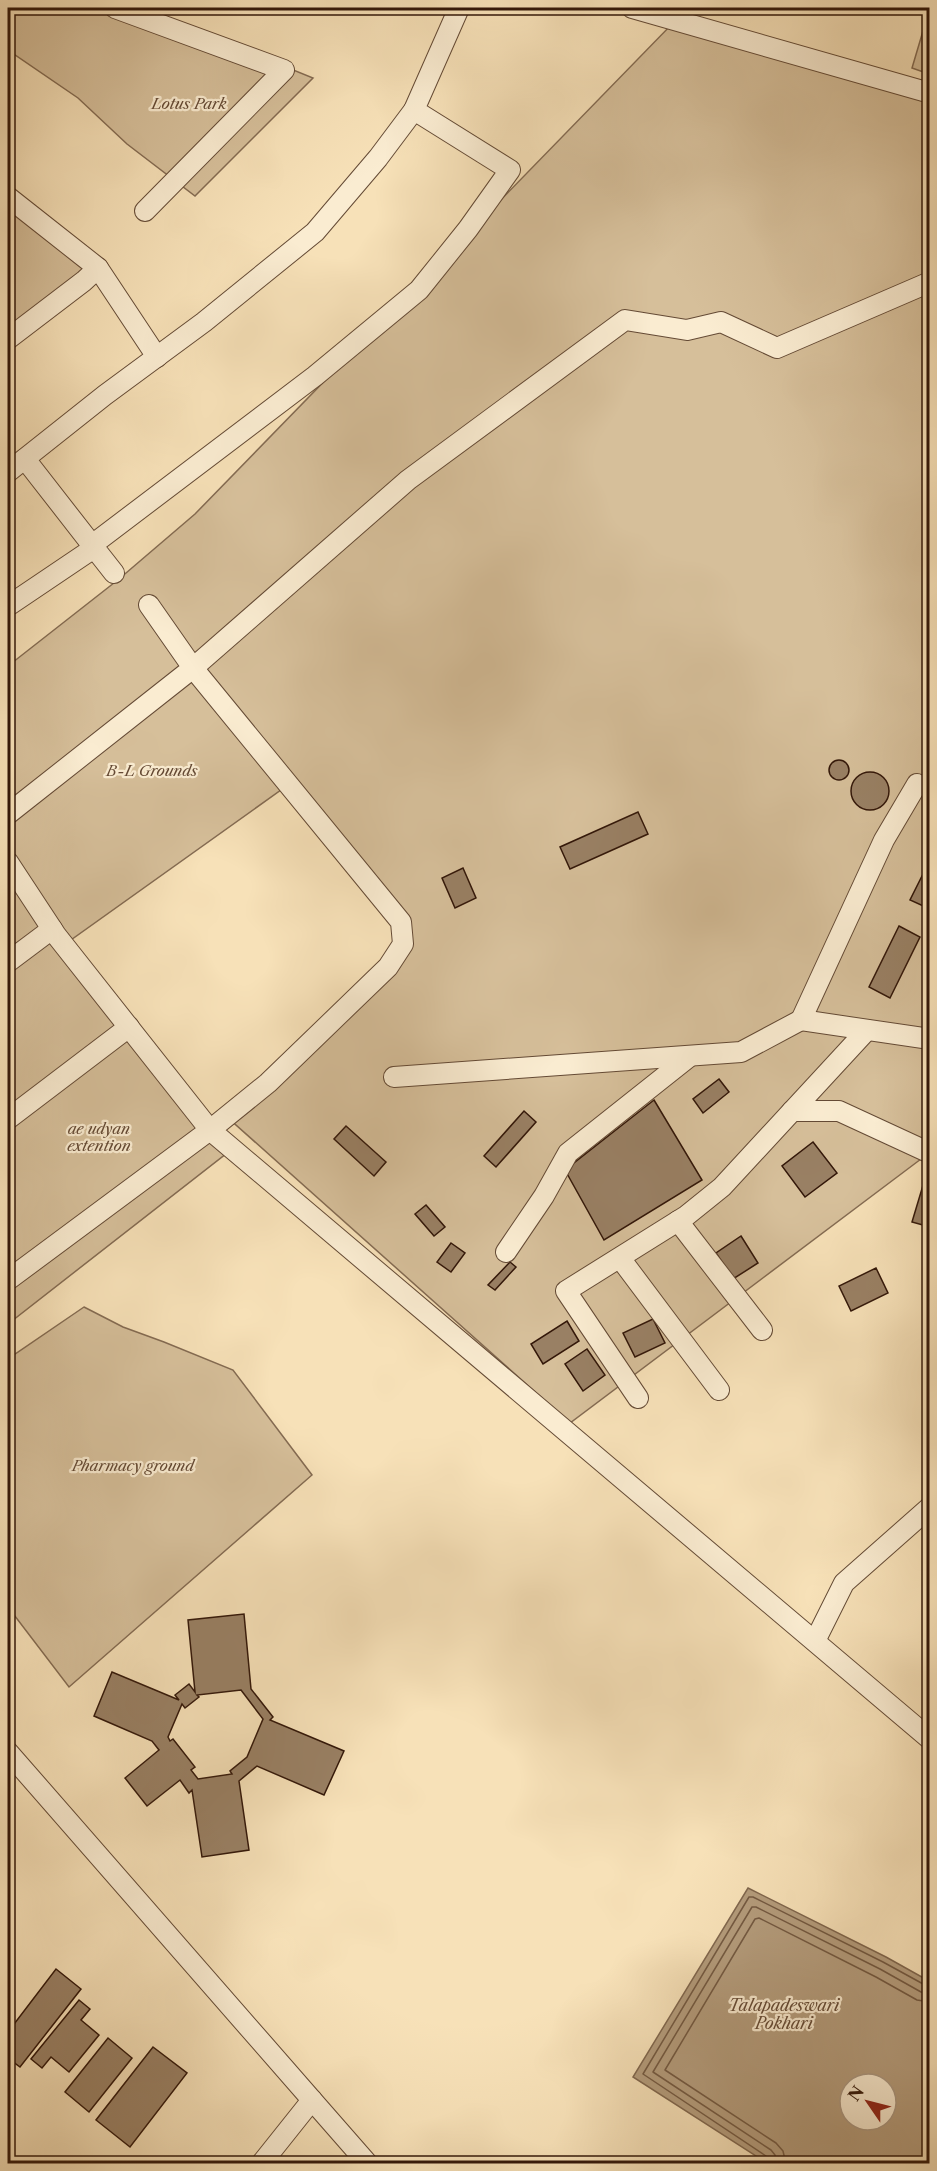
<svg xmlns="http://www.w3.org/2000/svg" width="937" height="2171" viewBox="0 0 937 2171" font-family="'Libre Caslon Text',serif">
  <rect width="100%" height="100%" fill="#f7e1b8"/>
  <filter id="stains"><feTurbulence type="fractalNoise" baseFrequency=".00333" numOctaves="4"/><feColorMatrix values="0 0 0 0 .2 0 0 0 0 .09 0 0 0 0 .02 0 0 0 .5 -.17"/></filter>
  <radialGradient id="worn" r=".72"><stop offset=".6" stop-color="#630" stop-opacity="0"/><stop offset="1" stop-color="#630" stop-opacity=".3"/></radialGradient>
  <!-- green -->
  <g fill="#d6bf9a" stroke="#846b52" stroke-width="1.5">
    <path d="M8 8H141L313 78 195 196 127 144 78 98 8 50Z"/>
    <path d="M672 24 929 101V1153L570 1423 227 1117 388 968 401 921 288 785 68 942 8 868V666L119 579 195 514Z"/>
    <path d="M923 31 929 33V74L912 68Z"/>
    <path d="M8 207 87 268 8 328Z"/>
    <path d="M8 875 227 1153 8 1324Z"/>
    <path d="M84 1307 123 1327 164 1342 233 1370 312 1475 69 1687 8 1607V1359Z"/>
  </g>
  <!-- water -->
  <path fill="#b49c7c" stroke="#80674e" stroke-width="1.5" fill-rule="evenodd" d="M748 1888 886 1957 929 1981V2163H767L633 2077ZM850 2084H886V2120H850Z"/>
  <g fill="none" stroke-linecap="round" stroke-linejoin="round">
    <!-- shore -->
    <g stroke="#745a42" stroke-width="1.5">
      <path d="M769 2164 766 2156 643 2074 749 1897H753L883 1962 925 1985 930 1986"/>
      <path d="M777 2164 775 2155 771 2150 653 2072 752 1907H756L880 1969 921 1992 930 1993"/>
      <path d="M786 2164 783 2151 776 2143 665 2070 755 1919 759 1918 876 1977 917 2000 930 2002"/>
    </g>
  </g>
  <!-- building -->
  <g fill="#998064" stroke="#331709" stroke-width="1.5" fill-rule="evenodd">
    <circle cx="839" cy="770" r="10"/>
    <circle cx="870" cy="791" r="19"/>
    <path d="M638 812 648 834 570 869 560 847Z"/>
    <path d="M930 860V909L910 900Z"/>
    <path d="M463 868 476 898 455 908 442 878Z"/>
    <path d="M899 926 920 937 890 998 869 987Z"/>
    <path d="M719 1079 729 1092 703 1113 693 1099Z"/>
    <path d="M654 1100 702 1180 604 1240 565 1170Z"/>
    <path d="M524 1111 536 1122 496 1167 484 1156Z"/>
    <path d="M346 1126 386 1162 374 1176 334 1139Z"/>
    <path d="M813 1142 837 1173 805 1197 782 1166Z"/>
    <path d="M924 1182 930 1184V1227L912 1222Z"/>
    <path d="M426 1205 445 1227 434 1236 415 1214Z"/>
    <path d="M741 1236 758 1263 733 1279 716 1253Z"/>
    <path d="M451 1243 465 1253 451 1272 437 1262Z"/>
    <path d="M510 1262 516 1267 495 1290 488 1285Z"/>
    <path d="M876 1268 888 1293 851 1311 839 1286Z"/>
    <path d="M653 1319 665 1343 635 1357 623 1333Z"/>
    <path d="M567 1321 579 1341 543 1364 531 1344Z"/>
    <path d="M587 1349 605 1375 583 1391 565 1364Z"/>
    <path d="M244 1614 251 1689 273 1717 270 1720 344 1751 324 1795 257 1766 239 1781 249 1850 202 1857 192 1790 189 1793 180 1780 147 1806 125 1778 159 1750 152 1741 94 1716 112 1672 179 1700 175 1695 189 1684 195 1692 188 1620ZM241 1690 263 1719 247 1757 230 1771 232 1774 198 1779 191 1770 195 1767 173 1739 170 1741 168 1737 182 1704 185 1708 199 1697 197 1695Z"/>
    <path d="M56 1969 81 1989 20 2067 8 2058V2032Z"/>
    <path d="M79 2000 90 2009 81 2020 99 2035 69 2072 51 2057 42 2068 31 2059Z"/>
    <path d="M108 2038 132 2058 89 2112 65 2092Z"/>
    <path d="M153 2047 187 2073 130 2147 96 2120Z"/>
  </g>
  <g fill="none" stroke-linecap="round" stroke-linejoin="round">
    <defs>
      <g id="minor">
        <path d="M115 8 284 70 145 211"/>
        <path d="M632 8 930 93"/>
        <path d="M8 197 98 268 157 357"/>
        <path d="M930 282 777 348 721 322 687 330 625 320 408 480 193 668 401 922 403 944 388 967 268 1083 210 1130 930 1739"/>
        <path d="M8 339 84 281 98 268"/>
        <path d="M25 459 92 545"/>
        <path d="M8 472 105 395 204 322 315 232 378 158 414 110"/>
        <path d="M114 573 92 545 315 376 419 290 468 229 510 170 414 110 459 8"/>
        <path d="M8 606 94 548"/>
        <path d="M917 784 884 840 801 1020 930 1039"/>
        <path d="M8 814 193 668 149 605"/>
        <path d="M8 862 56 935 210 1130 8 1280"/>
        <path d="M8 962 52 929"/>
        <path d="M394 1077 741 1052 801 1020"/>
        <path d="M792 1111H839L930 1153"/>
        <path d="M8 1119 129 1027"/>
        <path d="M678 1221 762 1330"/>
        <path d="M506 1252 544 1196 568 1153 689 1057"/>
        <path d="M620 1258 719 1390"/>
        <path d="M638 1398 566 1291 686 1216 722 1187 867 1030"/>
        <path d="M815 1641 844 1583 930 1507"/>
        <path d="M8 1752 312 2100 261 2164"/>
        <path d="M312 2100 368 2164"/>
      </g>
    </defs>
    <!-- minor casing -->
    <use href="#minor" stroke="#644a35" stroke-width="22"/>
    <!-- minor -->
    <use href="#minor" stroke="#faecd1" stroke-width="20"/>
  </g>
  <g text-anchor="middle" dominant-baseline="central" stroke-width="4.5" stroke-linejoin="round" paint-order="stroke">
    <!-- park labels -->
    <g font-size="15" font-style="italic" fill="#644934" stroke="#faecd1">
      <text x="189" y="103">Lotus Park</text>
      <text x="152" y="770">B-L Grounds</text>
      <text x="99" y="1128">ae udyan<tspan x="99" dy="17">extention</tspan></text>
      <text x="133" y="1465">Pharmacy ground</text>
    </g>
    <!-- water labels -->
    <g font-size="16" font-style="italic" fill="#674c37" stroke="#faecd1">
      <text x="784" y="2005">Talapadeswari<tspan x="784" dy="18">Pokhari</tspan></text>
    </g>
  </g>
  <!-- margin -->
  <rect width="937" height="2171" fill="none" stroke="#f7e1b8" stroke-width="30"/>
  <rect x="9" y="9" width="919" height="2153" fill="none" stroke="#331709" stroke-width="3"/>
  <rect x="15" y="15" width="907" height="2141" fill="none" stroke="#331709" stroke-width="1.5"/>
  <!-- north arrow -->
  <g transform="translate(868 2102) rotate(305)"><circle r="28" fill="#faecd1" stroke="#aa9781" stroke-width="1.5"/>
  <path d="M0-4.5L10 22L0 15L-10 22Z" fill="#8f2418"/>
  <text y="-9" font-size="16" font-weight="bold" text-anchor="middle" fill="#331709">N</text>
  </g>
  <rect width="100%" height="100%" filter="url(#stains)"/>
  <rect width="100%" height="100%" fill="url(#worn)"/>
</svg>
